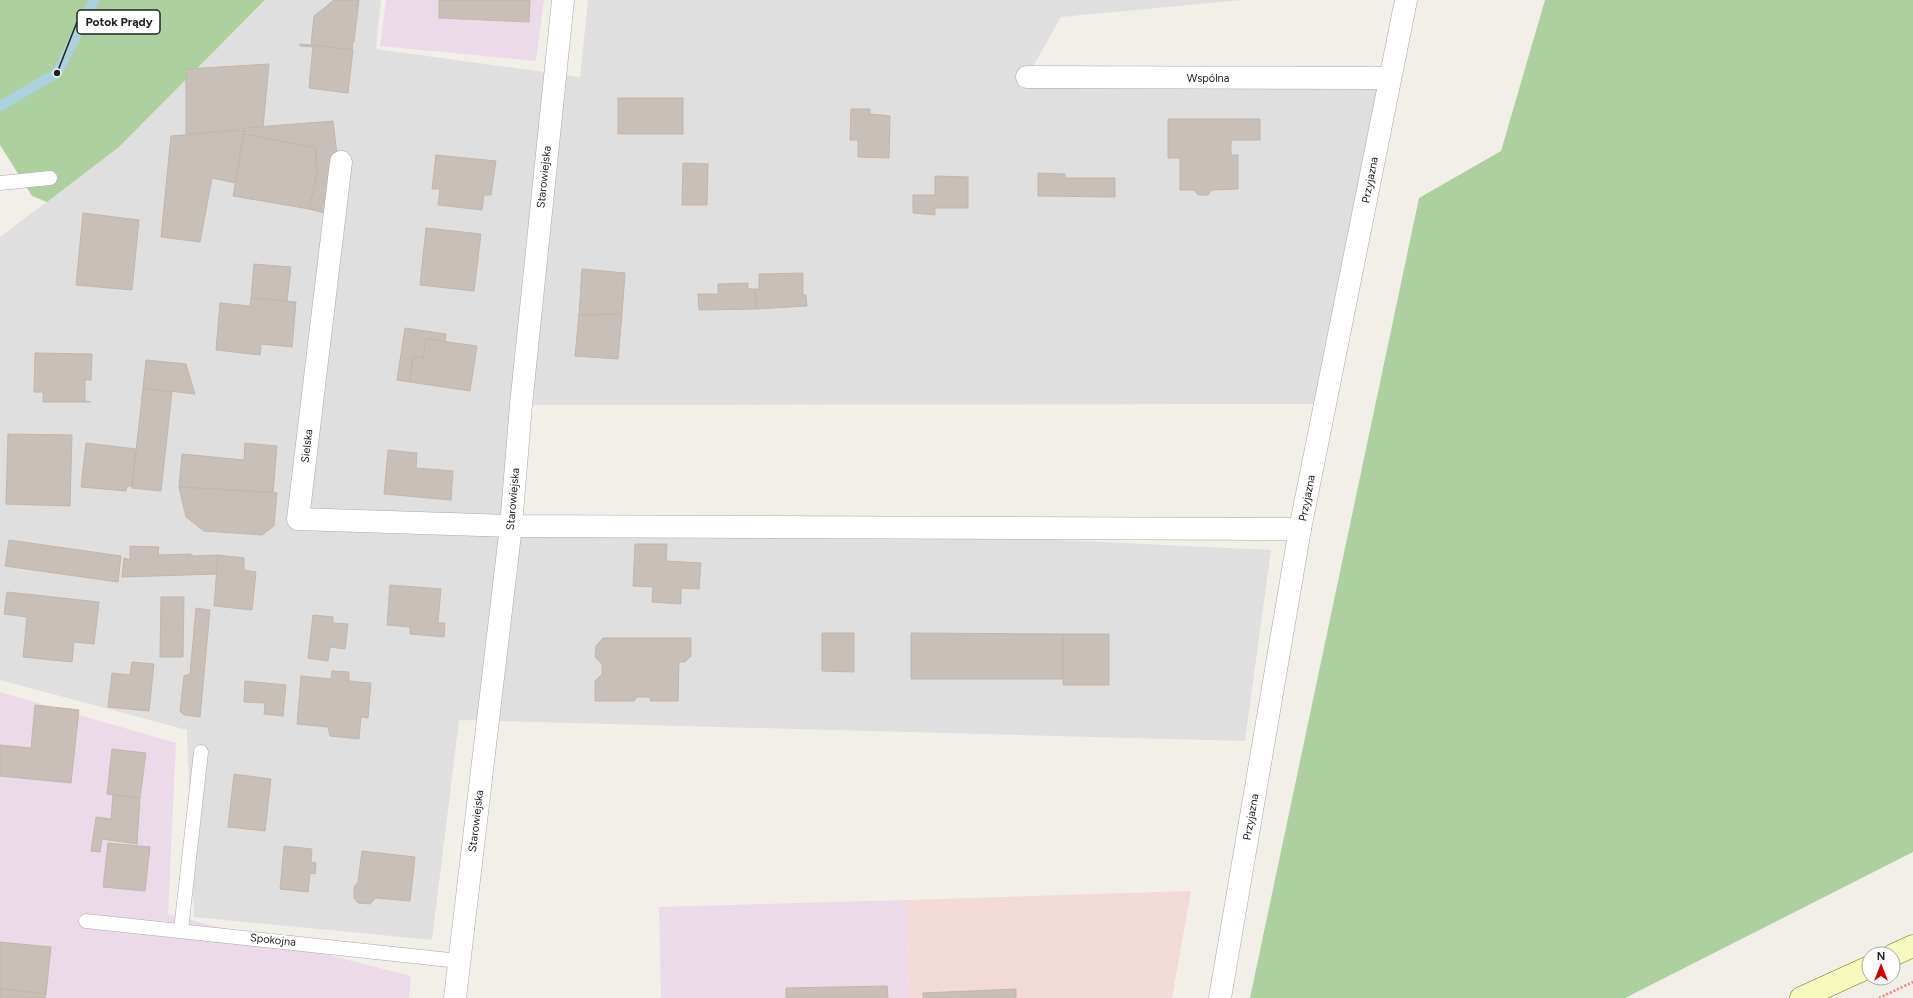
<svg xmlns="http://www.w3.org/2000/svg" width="1913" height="998" viewBox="0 0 1913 998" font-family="Figtree,sans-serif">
  <rect width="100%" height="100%" fill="#f2efe9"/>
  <!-- residential -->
  <path fill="#e0dfdf" d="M265 0H381L376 49 580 77 588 0H1242L1061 17 1027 77 1390 78 1325 404 521 405 511 525 787 527 1271 550 1245 741 459 720 432 940 194 917 187 730 0 680V237L119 147Z"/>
  <!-- commercial -->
  <path fill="#f2dad9" d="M1191 891 1172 998H909L906 900Z"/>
  <!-- industrial -->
  <g fill="#ebdbe8">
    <path d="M386 0H544L536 61 380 46Z"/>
    <path d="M0 692 176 743 168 914 411 976 409 998H0Z"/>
    <path d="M906 900 909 998H661L659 907Z"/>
  </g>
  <!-- forest -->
  <g fill="#add19e">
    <path d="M0 0H265L119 147 47 202 32 196 0 145Z"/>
    <path d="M1545 0H1913V852L1625 998H1250L1419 198 1501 151Z"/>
  </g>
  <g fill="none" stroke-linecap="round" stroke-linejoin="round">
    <!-- stream -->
    <path stroke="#aad3df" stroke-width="10" d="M0 106 57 73 94 0"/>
  </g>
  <!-- building -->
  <g fill="#c7bfb8" stroke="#c4b6ab">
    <path d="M334 0H359L354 42 353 41 352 50 313 45V47L300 46V44L311 45 314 16Z"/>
    <path d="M439 0H530L529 22 439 18Z"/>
    <path d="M313 45 353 50 348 93 309 88Z"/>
    <path d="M269 64 263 127 186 134V69Z"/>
    <rect x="618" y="98" width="65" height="36"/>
    <path d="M851 109H870V114L890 116 889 158 858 157V140H850Z"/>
    <path d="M1168 119H1260V140H1231V155H1238V189L1212 190 1208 195H1198L1194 190H1180V158H1168Z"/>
    <path d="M333 121 338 163 332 215 309 209 317 172 315 148 244 134V128Z"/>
    <path d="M244 130 235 183 212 178 200 242 161 237 171 136Z"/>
    <path d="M244 134 315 148 317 172 309 209 233 196Z"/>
    <path d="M436 155 496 161 491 195H484L482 210 438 205 440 189H432Z"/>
    <path d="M683 163 708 164 707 205H682Z"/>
    <path d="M1038 173 1065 174V178H1115V197L1038 196Z"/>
    <path d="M935 176 968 177V208H935V215L913 213V195H935Z"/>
    <path d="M83 213 139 220 132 290 76 285Z"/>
    <path d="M426 228 481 234 474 291 420 285Z"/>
    <path d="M254 264 291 267 287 301 251 298Z"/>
    <path d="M582 269 625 273 622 314 579 315Z"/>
    <path d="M803 273V295H806L807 306 756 309 755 289H759V274Z"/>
    <path d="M748 283V289H755L756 309 699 310 698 294H718V284Z"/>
    <path d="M251 298 296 302 292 347 261 344 260 355 216 350 220 303 250 306Z"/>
    <path d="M622 314 618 359 575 356 579 315Z"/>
    <path d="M405 328 446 334 445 342 426 339 423 358 413 357 410 382 397 380Z"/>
    <path d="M426 339 477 346 470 391 410 382 413 357 423 358Z"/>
    <path d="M35 353 92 354 91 380H85V401L91 402H43V392H34Z"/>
    <path d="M146 360 186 364 195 394 143 388Z"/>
    <path d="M143 388 172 392 161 491 132 488Z"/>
    <path d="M8 434 72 435 70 506 6 504Z"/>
    <path d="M86 443 136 449 132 486H127L126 491 81 487Z"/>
    <path d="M245 443 277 446 273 492 179 487 182 454 244 460Z"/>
    <path d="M388 450 417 453 416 468 453 471 451 500 384 494Z"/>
    <path d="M179 487 277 493 274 526 262 535 204 531 186 517Z"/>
    <path d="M9 540 121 556 118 582 5 566Z"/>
    <path d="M635 544H667L666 561 701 563 699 589 681 588V604L652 602 653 587 633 586Z"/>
    <path d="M130 546 159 547 158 555 190 554 194 556 218 555 217 574 122 577 124 558 130 560Z"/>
    <path d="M218 555 244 558V570L256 572 252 610 214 606Z"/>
    <path d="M390 585 441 589 438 623H445L444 637 410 634V627L387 625Z"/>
    <path d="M7 592 99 602 94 644 74 642 72 662 23 657 27 617 4 614Z"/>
    <path d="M161 597H184L183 657H160Z"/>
    <path d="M196 608 210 610 200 717 184 715 180 711 184 676 190 674Z"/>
    <path d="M313 615 333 617V623L348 624 345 649 330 647 328 661 308 658Z"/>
    <path d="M822 633H854V672L822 671Z"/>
    <path d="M911 633 1063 634V679H911Z"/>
    <rect x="1063" y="634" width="46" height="51"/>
    <path d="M603 638H691V656L685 662H679L678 701H651L649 697H637L634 701H595V681L602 674V664L595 657 596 646Z"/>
    <path d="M132 662 154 664 149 711 108 707 112 673 130 675Z"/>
    <path d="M332 671 349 672V681L371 683 368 718 361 717 359 739 330 736 328 727 297 724 301 676 331 679Z"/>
    <path d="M245 681 286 685 283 716 264 714 265 703 244 702Z"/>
    <path d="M35 705 79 710 71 783 0 776V745L31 748Z"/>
    <path d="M112 749 146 753 140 798 107 794Z"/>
    <path d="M234 774 271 779 265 831 228 827Z"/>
    <path d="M113 795 140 798 137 844 102 839 100 852 91 851 96 817 111 819Z"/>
    <path d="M108 843 150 847 145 891 103 887Z"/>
    <path d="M284 846 312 849 311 862 316 863 315 874 310 873 308 892 280 889Z"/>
    <path d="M362 851 415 857 410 901 376 898 370 904 358 903 354 898V887L358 882Z"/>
    <path d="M0 942 51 947 46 994 0 989Z"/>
    <path d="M887 986 888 998H786V988Z"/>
    <path d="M0 989 46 994 45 998H0Z"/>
    <path d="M1016 989V998H923V993Z"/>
  </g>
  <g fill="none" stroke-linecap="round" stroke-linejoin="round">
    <defs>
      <g id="service">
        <path d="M0 183 50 178"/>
        <path d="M86 921 459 961"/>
        <path d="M181 930 201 752"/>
      </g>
      <g id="minor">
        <path d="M1027 77 1390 78"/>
        <path d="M341 162 298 519 511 526 1300 529"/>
        <path d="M455 998 511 526 521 405 563 0"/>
        <path d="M1220 998 1300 529 1406 0"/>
      </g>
      <g id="secondary">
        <path d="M1893 955 1913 946"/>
        <path d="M1801 998 1869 967"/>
      </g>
    </defs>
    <!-- service casing -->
    <use href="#service" stroke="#a9a9a9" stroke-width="15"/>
    <!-- minor casing -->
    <use href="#minor" stroke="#a9a9a9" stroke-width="23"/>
    <!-- secondary casing -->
    <use href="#secondary" stroke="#707d05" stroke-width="23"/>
    <!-- path -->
    <path stroke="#fa8072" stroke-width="2.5" stroke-dasharray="2 2" stroke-linecap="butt" d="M1879 998 1913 982"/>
    <!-- service -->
    <use href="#service" stroke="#fff" stroke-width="14"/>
    <!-- minor -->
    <use href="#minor" stroke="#fff" stroke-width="22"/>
    <!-- secondary -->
    <use href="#secondary" stroke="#f7fabf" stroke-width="22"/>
  </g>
  <g text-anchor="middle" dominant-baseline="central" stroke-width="4" stroke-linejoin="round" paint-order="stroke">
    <!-- street labels -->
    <g font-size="11" fill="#222" stroke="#fff">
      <text x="1208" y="78">Wspólna</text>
      <text transform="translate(544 177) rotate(-84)">Starowiejska</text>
      <text transform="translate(1370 180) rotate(-79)">Przyjazna</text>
      <text transform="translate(307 446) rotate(-83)">Sielska</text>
      <text transform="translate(1307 498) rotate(-79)">Przyjazna</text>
      <text transform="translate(513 499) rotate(-85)">Starowiejska</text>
      <text transform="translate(1251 817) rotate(-80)">Przyjazna</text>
      <text transform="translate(476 821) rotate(-83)">Starowiejska</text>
      <text transform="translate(273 940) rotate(6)">Spokojna</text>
    </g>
  </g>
  <!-- callouts -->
  <path fill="none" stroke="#222" stroke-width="1.5" d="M57 73L77 22"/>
  <circle fill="#222" stroke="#fff" stroke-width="1.5" cx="57" cy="73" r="4"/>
  <rect fill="#fff" stroke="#222" stroke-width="1.5" x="77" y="10" width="83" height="24" rx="4"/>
  <g font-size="12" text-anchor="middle" font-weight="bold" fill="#222">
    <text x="119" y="26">Potok Prądy</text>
  </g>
  <!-- north arrow -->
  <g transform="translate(1881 966)"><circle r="19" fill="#ffffff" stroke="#a7a7a7"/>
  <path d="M0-3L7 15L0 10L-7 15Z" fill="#d40000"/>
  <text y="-6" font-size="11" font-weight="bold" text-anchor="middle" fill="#222222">N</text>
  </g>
</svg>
